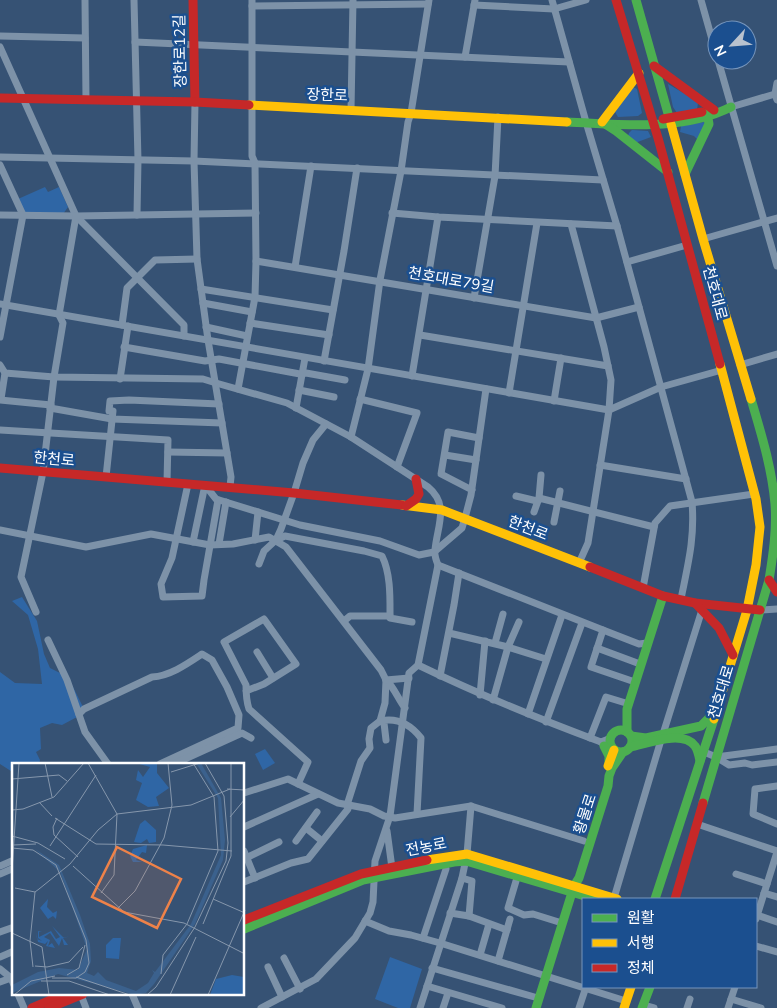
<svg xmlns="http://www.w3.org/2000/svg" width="777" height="1008" viewBox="0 0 777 1008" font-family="'Nunito Sans','Noto Sans KR',sans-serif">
  <rect width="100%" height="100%" fill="#365274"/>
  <!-- green -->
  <g fill="#2f66a5">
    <path d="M668 84 697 101 698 103 697 110 677 113 673 107Z"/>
    <path d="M633 87 637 89 642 113 638 116 618 117 615 112Z"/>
    <path d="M704 122 706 125 699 141 694 136 680 132 681 126Z"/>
    <path d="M632 130 648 131 651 137 635 143 628 136 629 133Z"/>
    <path d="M45 187 48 192 59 187 68 207 63 214H25L18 199Z"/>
    <path d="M22 597 37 621 44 654 50 668 68 677 84 709 77 717 62 725 52 723 40 728 41 749 36 752 40 760 39 764H14V773L0 764V672L15 683 42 684 38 649 28 615 12 601Z"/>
    <path d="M265 749 275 763 263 770 255 754Z"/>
    <path d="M390 957 422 969 410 1008H398L375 999Z"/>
  </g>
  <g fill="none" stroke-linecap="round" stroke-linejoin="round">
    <!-- street -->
    <g stroke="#7d92a8" stroke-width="7">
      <path d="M85 0 86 100"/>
      <path d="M134 0 138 160 137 215"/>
      <path d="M552 0 586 122 617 226 692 502C695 538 688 564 681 599"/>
      <path d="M701 0 717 57"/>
      <path d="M474 5 554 9 586 0"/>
      <path d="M252 6 428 4"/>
      <path d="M0 36 85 38"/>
      <path d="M135 42 569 62"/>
      <path d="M0 47 76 216 184 325V336"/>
      <path d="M465 57 475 0"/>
      <path d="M718 60 777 266"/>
      <path d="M777 83 775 94 777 100"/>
      <path d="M195 102 194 161 197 259 208 340 231 477 230 487"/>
      <path d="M731 107 775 94"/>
      <path d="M351 110 353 0"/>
      <path d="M0 157 194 161 603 180"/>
      <path d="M0 165 23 215 0 337"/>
      <path d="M392 213 438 217 617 226"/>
      <path d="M0 215 76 216 256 213"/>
      <path d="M571 224 604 347 611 380 609 410 588 543 579 563"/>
      <path d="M703 239 777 218"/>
      <path d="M256 261 596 318 639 307"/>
      <path d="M627 262 687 245"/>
      <path d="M295 267 311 166"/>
      <path d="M201 289 333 310"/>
      <path d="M474 298 495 176 498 117"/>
      <path d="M203 303 252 312"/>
      <path d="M0 304 609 410 661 387 722 370"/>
      <path d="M250 323 329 335"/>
      <path d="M122 325 127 288 155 260 197 259"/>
      <path d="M206 327 247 336"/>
      <path d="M420 335 608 366"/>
      <path d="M124 347 205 361 219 359 300 374 306 373 345 380"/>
      <path d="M324 361 344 251 357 168"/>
      <path d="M0 365 5 373 54 377 203 379 216 383 287 403 351 437 428 487C450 505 437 526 435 550 434 555 436 560 438 565L418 665 409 673 390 816 375 861 373 902 370 913 355 938 316 979 261 1008"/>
      <path d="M740 365 777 354"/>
      <path d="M412 376 438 217"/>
      <path d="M120 379 128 326"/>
      <path d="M238 389 255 297 256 261 255 163 252 156V0"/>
      <path d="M299 390 334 397"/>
      <path d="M509 393 537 223"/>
      <path d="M1 399 5 373"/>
      <path d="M360 399 417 413 397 467"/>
      <path d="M0 400 51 405"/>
      <path d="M554 401 561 358"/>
      <path d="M50 408 112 419 222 423"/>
      <path d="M296 408 305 358"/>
      <path d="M0 430 168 440 167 482"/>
      <path d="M351 437 368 369 380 280 401 171 408 122 411 113 429 0"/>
      <path d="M168 452 227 453"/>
      <path d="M445 455 476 460"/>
      <path d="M600 465 686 479"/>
      <path d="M106 477 113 411H109L110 401 129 400 219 404"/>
      <path d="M188 484 172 558 161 584 163 597 202 596 204 580 218 500"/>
      <path d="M205 485 216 499 300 525 380 541 419 555 434 552 462 528 465 518 471 495 486 389"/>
      <path d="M472 490 441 474 448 432 479 438"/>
      <path d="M516 496 537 501"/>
      <path d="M539 498 541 475"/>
      <path d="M534 512 539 498 654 527"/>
      <path d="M554 522 560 491"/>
      <path d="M0 530 86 547 151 534 210 545 233 544 269 537 286 547 381 670 386 680 385 703 380 721 371 728 369 739 370 748 361 761 347 805 348 809 308 859 291 863 244 882"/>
      <path d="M255 540 258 512"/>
      <path d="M276 540 285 536 364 551 382 556C391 574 390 599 390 618L412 622"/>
      <path d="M193 542 205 485"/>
      <path d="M219 544 226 502"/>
      <path d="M259 564 264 551 276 540 281 529 294 493 303 463 313 440 326 424"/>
      <path d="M438 565 603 630 639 644 647 643"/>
      <path d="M643 588 655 523 670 506 754 494"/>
      <path d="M760 610 777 609"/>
      <path d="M36 612 21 577 43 472 54 377 63 323 59 315 76 216"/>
      <path d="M344 621 350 616H390"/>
      <path d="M603 630 591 667 635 682"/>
      <path d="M449 633 508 647 546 659"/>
      <path d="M48 640 67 680 85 732 108 764"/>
      <path d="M495 643 503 614"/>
      <path d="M597 648 640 664"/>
      <path d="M257 652 273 678"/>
      <path d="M418 665C478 694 539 719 601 742L607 748"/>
      <path d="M440 676 454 605 459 573"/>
      <path d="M386 680C394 687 398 699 405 708"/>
      <path d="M386 680 409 678"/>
      <path d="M246 691 264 684 296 664 264 619 224 642 246 685C246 693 246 700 249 709L308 762 298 784"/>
      <path d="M480 695 485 641"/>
      <path d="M493 700 508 647 519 622"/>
      <path d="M79 714 84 709 152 677C170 676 187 664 202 654L212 660 227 687 239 715 238 728 160 764"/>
      <path d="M528 714 562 615"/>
      <path d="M546 722 582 623"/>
      <path d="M663 734 701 613"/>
      <path d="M590 738 606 697 629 704"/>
      <path d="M386 740 384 723 380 721C398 717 411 725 421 738L417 814"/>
      <path d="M601 742 611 738"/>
      <path d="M704 752 716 757 777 749"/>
      <path d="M716 757 729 765 745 763 752 765 777 762"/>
      <path d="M174 764 242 733 251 738"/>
      <path d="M777 786 755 789 753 814 777 824"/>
      <path d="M244 793 288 779 338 803 370 809 384 816 395 818 471 806 584 841"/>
      <path d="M697 824 777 851"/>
      <path d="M244 827 318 794"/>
      <path d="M306 828 322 841"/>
      <path d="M387 831 392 868"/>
      <path d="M296 841 317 812"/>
      <path d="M244 851 255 878"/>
      <path d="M246 858 279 842"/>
      <path d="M0 866 14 860"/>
      <path d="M0 874 14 868"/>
      <path d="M736 874 767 884"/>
      <path d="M462 878 472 881 469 916"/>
      <path d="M516 881 508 908 524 915 533 914 562 923"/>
      <path d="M764 893 777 897"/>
      <path d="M614 898 661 740"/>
      <path d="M450 913 469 916 507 930"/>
      <path d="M757 915 777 922"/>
      <path d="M756 919 777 852"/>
      <path d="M365 921 389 931 411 935 440 943 626 1001"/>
      <path d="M0 932 14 927"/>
      <path d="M423 938 446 869"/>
      <path d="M756 946 777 952"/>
      <path d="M480 955 489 924"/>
      <path d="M0 957 14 951"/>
      <path d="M284 958 300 989"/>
      <path d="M498 961 510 919"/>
      <path d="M268 967 282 997"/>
      <path d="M432 968 538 998"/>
      <path d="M0 969 11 978 14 985"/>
      <path d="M0 982 14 977"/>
      <path d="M427 986 502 1008"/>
      <path d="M18 994 24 1008"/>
      <path d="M132 994 138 1008"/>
      <path d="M81 995 86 1008"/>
      <path d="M731 999 761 1008"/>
      <path d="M643 1005 654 1008"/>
      <path d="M420 1008 462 878 467 854 471 806"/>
      <path d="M443 1008 448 993"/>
      <path d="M579 1008 586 987"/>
      <path d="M687 1008 690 999"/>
      <path d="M728 1008 735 987"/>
    </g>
    <!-- fast -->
    <g stroke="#4caf50" stroke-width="9">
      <path d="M636 0 669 117"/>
      <path d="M567 122C621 124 681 132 731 107"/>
      <path d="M602 122 616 131 668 172"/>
      <path d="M685 174 709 124 707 113"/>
      <circle cx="621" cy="741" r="11"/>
      <path d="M627 732V709L663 596"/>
      <path d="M631 736 646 738 701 726 717 710"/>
      <path d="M604 746 609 756V762"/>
      <path d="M630 747C646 744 683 729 695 746 698 750 699 756 700 761"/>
      <path d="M703 803 769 580C773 555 777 529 775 504 772 468 761 433 751 399"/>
      <path d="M655 899 714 719"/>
      <path d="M244 929 363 880 454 862 466 861 595 899"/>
      <path d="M536 1008 574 886 579 878 608 786 609 776 612 768 623 752"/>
      <path d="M642 1008 650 987"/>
    </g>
    <!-- slow -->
    <g stroke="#ffc107" stroke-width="9">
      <path d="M249 105 567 122"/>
      <path d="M602 122 639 73"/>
      <path d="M671 124 703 239 751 399"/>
      <path d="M402 505 442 510 590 567"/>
      <path d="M714 719 747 610 756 565 760 527 756 499 720 364"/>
      <path d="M608 766 614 750"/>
      <path d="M427 860 467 854 617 899"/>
      <path d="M624 1008 631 987"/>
    </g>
    <!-- jam -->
    <g stroke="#c62828" stroke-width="9">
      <path d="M193 0 195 102"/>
      <path d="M616 0 658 138 720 364"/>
      <path d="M654 66 714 110"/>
      <path d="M0 98 195 102 249 105"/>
      <path d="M663 119 702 112"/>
      <path d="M0 468 294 493 402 505"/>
      <path d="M406 506 416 499 419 494 416 479"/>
      <path d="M590 567 663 596 695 603 760 610"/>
      <path d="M769 580 777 592"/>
      <path d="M695 603 719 628 733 655"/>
      <path d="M675 899 703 803"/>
      <path d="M244 920 361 874 427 860"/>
      <path d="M32 1008 65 994"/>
      <path d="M49 1008 83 994"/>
    </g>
  </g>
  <g text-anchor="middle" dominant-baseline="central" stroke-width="5" stroke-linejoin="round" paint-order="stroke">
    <!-- street labels -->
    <g font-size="15" fill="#fff" stroke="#1b4f8f">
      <text transform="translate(180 51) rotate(-91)">장한로12길</text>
      <text transform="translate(327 95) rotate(2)">장한로</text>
      <text transform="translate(451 280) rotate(10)">천호대로79길</text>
      <text transform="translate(715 293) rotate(75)">천호대로</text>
      <text transform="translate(54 459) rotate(5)">한천로</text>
      <text transform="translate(528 528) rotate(21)">한천로</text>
      <text transform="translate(721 692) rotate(-73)">천호대로</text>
      <text transform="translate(585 814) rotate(-72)">황물로</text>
      <text transform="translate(426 847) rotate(-11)">전농로</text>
    </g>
  </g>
  <!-- overview -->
  <g transform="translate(12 763)">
    <rect width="232" height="232" fill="#365274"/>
    <path d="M124 0H145V10L157 25 144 34 147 43 136 44 124 37 130 20 124 17 126 7 131 14 138 4ZM133 57 144 67V79L137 80 135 76 129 80 122 79 128 61ZM135 82 134 90 130 89 124 97 130 99H121L118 93 121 86ZM36 136 35 144 41 150 45 148 44 156 41 153 36 156 28 145ZM40 163 52 175 58 173 51 175 56 182H52L50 175 47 183 38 170 32 174 38 177 36 183 40 180 43 185 34 183 36 178 33 181 26 179 24 169 25 176 30 178 26 175V168L30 169H27V174L39 168 44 176 48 174ZM101 175H109L107 196 94 195V182ZM220 212 232 214V232H198L204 216Z" fill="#2f66a5"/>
    <path d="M184 0H189L209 35 213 77 211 97 183 161 142 221 134 230 123 232 46 211 0 230V222L26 209 47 205 66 207 75 186 48 109 23 86 47 102 68 152 78 181 79 198 75 210 82 213 86 209 94 217 124 228 136 220 142 210 140 207 143 209 179 161 209 92 206 35Z" fill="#3b618d"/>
    <path fill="none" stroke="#8697ac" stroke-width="1" d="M33 0 40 34M76 0 105 51 102 112 89 130M159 9 188 0M0 16 47 12 55 18M215 26 233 27M27 39 40 53M0 47 11 46 42 34 72 0M218 54 233 36M43 55 84 81 151 82 220 88M45 55 41 64 42 72 66 94M0 73 26 80 53 96M1 82 24 81M38 83 84 12M0 85 21 87 44 102 74 177 77 200 73 209 64 215H40M61 103 112 149 172 160 233 191M0 108 7 0M3 125 23 129 27 126 58 101 86 67 105 51 179 42 218 26M201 136 233 150M106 145 123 128 152 75 160 42 156 0M191 161 219 93V0M0 170 30 184 37 232M23 203 35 204 57 199 71 184M21 204 18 178 23 129M149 211 151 192 175 161 206 88 202 34 181 0M55 212 67 205 73 182M64 214 118 232M29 218H57L98 232M2 232 19 218 43 213M135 232 144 224 183 164 214 98 216 80 212 33 193 0M158 232 184 174M196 232 233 147"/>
    <path fill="#ee8249" fill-opacity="0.15" stroke="#ee8249" stroke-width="2.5" d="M105 84 169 116 145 165 80 134Z"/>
    <rect width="232" height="232" fill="none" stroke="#fff" stroke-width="2.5"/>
  </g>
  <!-- legend -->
  <rect x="582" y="898" width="175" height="90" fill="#1b4f8f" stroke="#7695bc"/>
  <rect x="592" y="914" width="25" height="8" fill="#4caf50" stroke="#7695bc"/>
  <text x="627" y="923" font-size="15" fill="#ffffff">원활</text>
  <rect x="592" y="939" width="25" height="8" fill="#ffc107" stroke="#7695bc"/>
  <text x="627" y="948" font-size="15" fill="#ffffff">서행</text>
  <rect x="592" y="964" width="25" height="8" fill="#c62828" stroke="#7695bc"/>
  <text x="627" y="973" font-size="15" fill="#ffffff">정체</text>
  <!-- north arrow -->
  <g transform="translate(732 45) rotate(244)"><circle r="24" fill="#1b4f8f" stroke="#7695bc"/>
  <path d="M0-4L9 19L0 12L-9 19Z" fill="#b9c2ce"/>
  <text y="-8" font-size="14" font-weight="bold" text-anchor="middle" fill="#ffffff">N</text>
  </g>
</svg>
